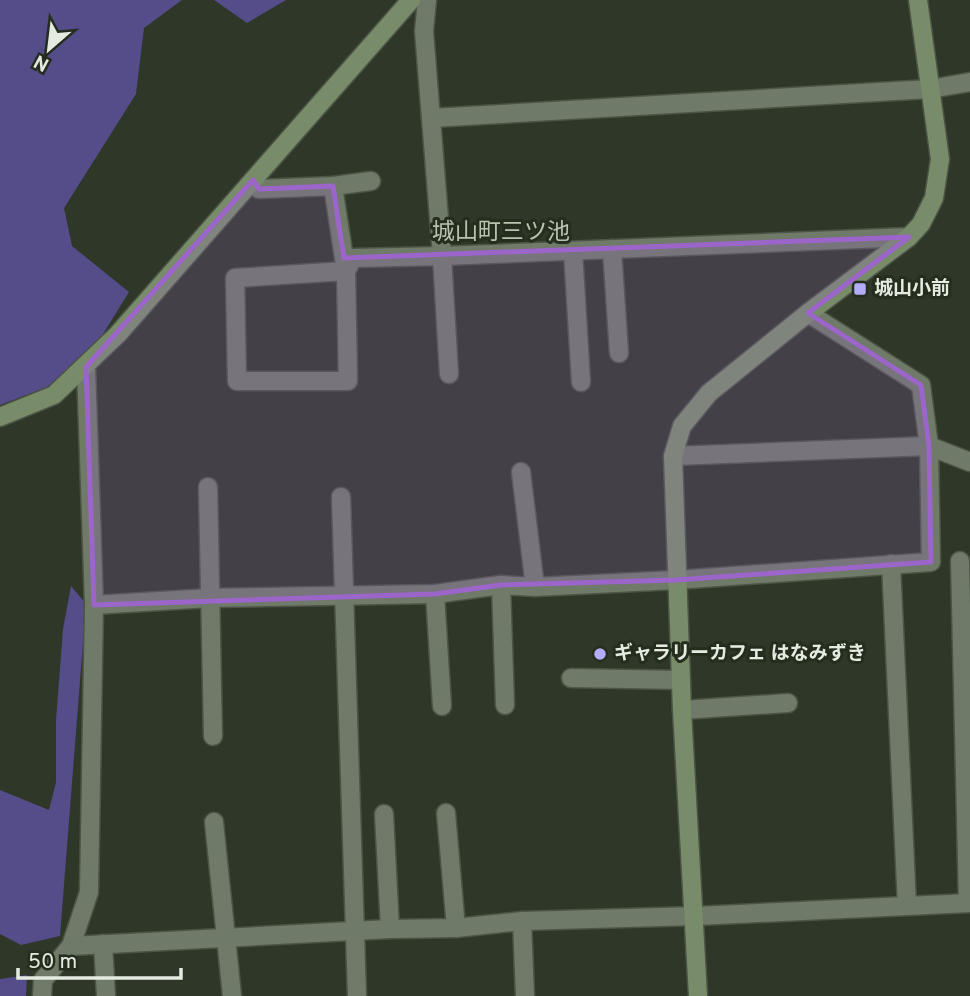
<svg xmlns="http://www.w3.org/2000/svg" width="970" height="996" viewBox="0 0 970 996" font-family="Overpass,'Noto Sans JP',sans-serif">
  <rect width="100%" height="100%" fill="#2e3728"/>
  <!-- green -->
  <g fill="#554c8a">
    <path d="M0 0H182L144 28 136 94 64 208 72 246 129 292 95 347 47 387 0 405Z"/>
    <path d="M214 0H286L247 23Z"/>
    <path d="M71 586 86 604 60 936 21 945 0 934V790L49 810 56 782V720L63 629Z"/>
    <path d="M27 975 26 996H0V979Z"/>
  </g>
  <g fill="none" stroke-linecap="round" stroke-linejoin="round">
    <defs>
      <g id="street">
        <path d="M427 0 424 31 442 256 909 237"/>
        <path d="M431 118 930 89 970 82"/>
        <path d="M253 180 259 189 333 186 371 181"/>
        <path d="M333 186 346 271 348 381H237L235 278 346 271 353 258 442 256 449 374"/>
        <path d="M612 249 619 353"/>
        <path d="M573 251 581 382"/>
        <path d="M86 367 94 605 210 598 435 594 501 585 535 587 676 580 931 562 929 446 921 385 808 313"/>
        <path d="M673 456 929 446 970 462"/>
        <path d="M521 472 535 587"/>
        <path d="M208 487 213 736"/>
        <path d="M341 497 357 996"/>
        <path d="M960 561 968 903"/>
        <path d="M891 564 907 906"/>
        <path d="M501 585 505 705"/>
        <path d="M435 594 442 706"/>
        <path d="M571 678 681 680"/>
        <path d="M682 710 788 703"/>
        <path d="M446 813 456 928"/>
        <path d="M384 814 390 929"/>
        <path d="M214 822 232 996"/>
        <path d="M522 921 525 996"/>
        <path d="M103 944 106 996"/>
        <path d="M71 946 390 929 456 928 522 921 696 916 970 903"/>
        <path d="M42 996 43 980 71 946 89 892 94 605"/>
      </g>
      <g id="secondary">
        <path d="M0 417 54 395 118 334 411 0"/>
        <path d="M698 996 682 710 673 456 682 426 709 393 808 313 909 237 921 224 934 198 940 159 918 0"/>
      </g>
    </defs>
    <!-- street casing -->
    <use href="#street" stroke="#4c5446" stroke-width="21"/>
    <!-- secondary casing -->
    <use href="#secondary" stroke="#4c5446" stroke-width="21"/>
    <!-- street -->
    <use href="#street" stroke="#6f7a68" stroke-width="18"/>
    <!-- secondary -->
    <use href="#secondary" stroke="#788c6a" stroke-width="18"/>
  </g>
  <!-- marked area -->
  <path fill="#9b65c9" fill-opacity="0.2" stroke="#9b65c9" stroke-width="5" stroke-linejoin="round" d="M253 180 259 189 333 186 344 258 909 237 808 313 921 385 929 446 931 562 676 580 501 585 435 594 94 605 86 367Z"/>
  <!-- markers -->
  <g fill="#b4acf9" stroke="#242d1e" stroke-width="2.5">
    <rect x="853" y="282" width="14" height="14" rx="3.5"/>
    <circle cx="600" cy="654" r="7"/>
  </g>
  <g text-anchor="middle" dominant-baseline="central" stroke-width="6" stroke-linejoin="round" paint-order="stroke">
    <!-- poi labels -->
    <g font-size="19" font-weight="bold" fill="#e5ebe1" stroke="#242d1e" text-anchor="start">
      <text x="874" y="289">城山小前</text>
      <text x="614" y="654">ギャラリーカフェ はなみずき</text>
    </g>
    <!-- quarter labels -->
    <g font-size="23" fill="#b7c3af" stroke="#242d1e">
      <text x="501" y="233">城山町三ツ池</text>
    </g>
  </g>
  <!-- north arrow -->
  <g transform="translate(49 49) rotate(208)" stroke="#242d1e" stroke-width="5" paint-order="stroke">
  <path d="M0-5L12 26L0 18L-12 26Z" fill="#e5ebe1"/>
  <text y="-10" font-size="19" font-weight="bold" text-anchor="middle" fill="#e5ebe1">N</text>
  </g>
  <!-- scale -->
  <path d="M18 968v10h163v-10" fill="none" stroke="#e5ebe1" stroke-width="3.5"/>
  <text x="28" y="968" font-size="21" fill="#e5ebe1" stroke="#242d1e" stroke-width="5" paint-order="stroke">50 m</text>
</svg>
